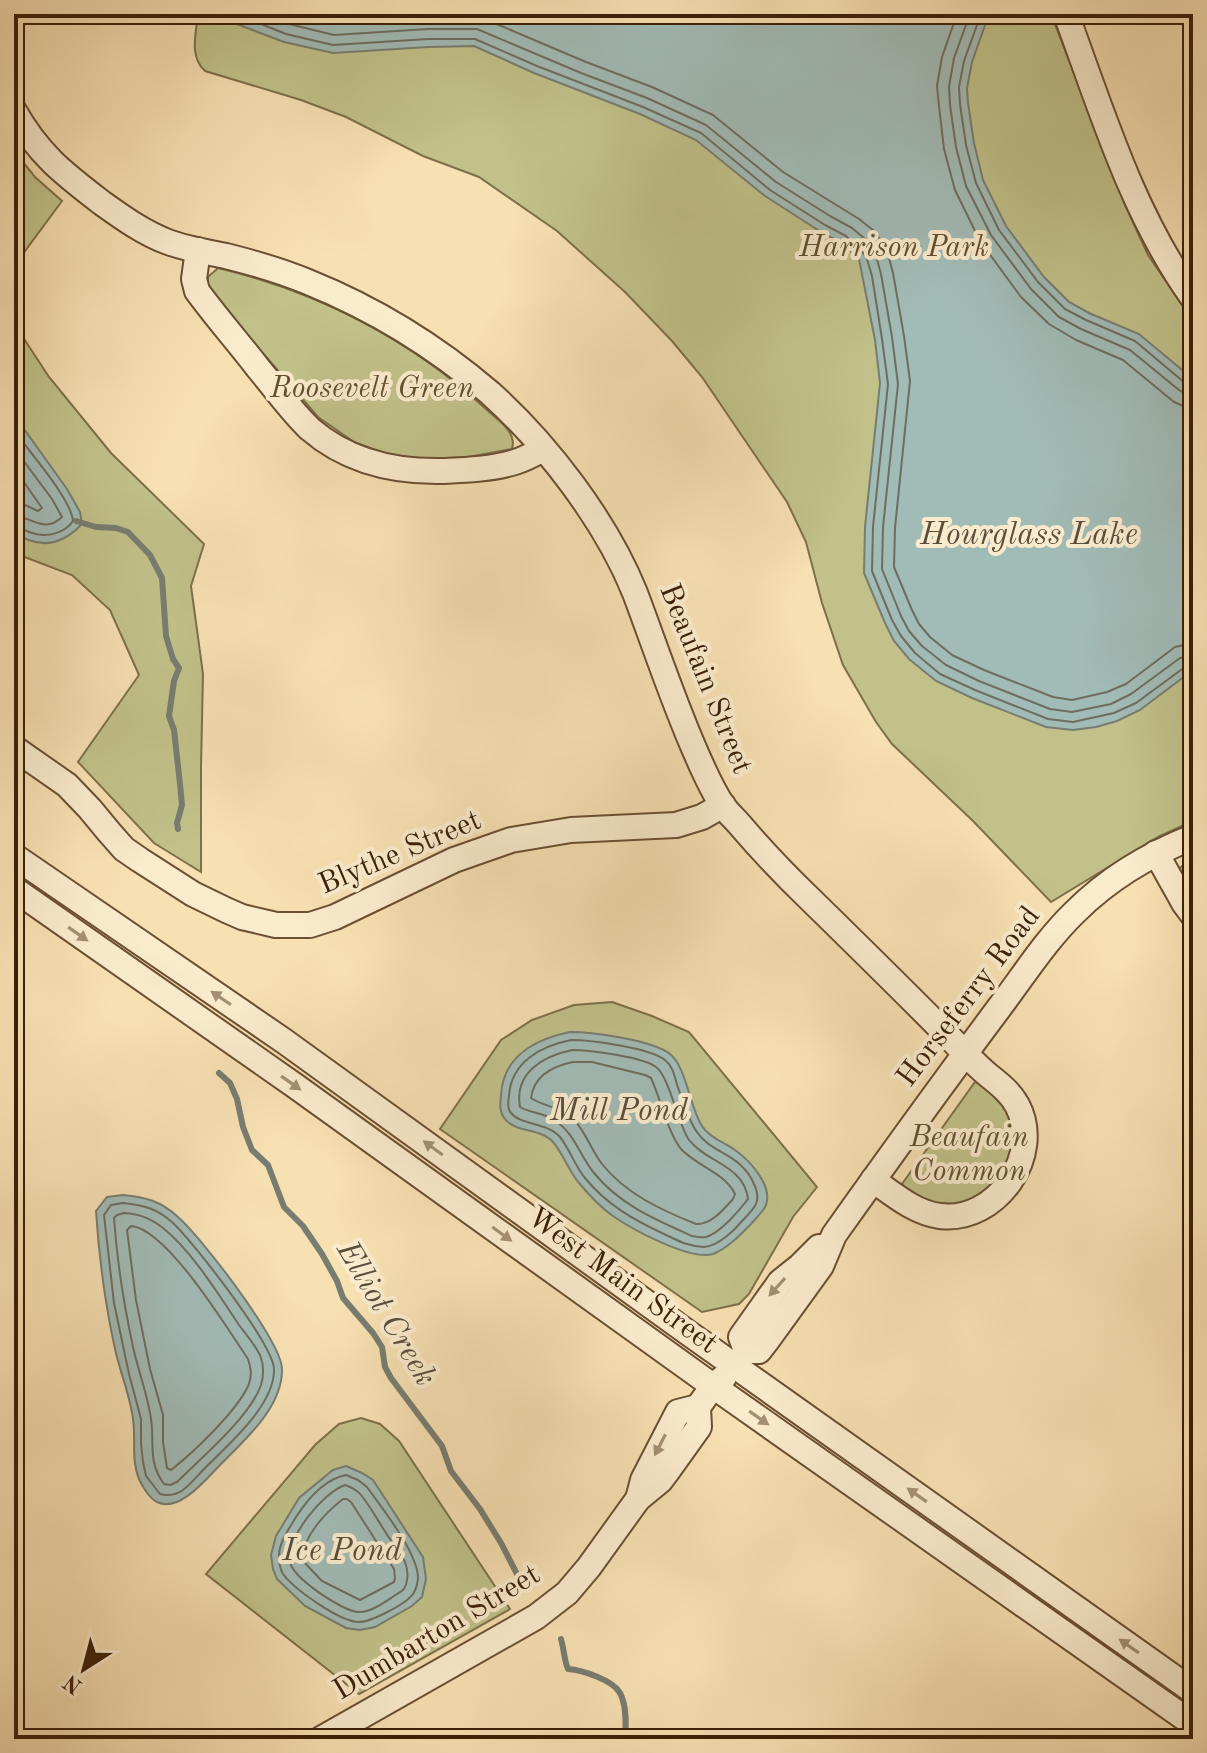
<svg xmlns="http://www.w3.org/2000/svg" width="1207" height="1753" viewBox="0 0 1207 1753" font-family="'Old Standard TT',serif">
  <rect width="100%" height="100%" fill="#f7e0b2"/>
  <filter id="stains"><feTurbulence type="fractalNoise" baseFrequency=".0025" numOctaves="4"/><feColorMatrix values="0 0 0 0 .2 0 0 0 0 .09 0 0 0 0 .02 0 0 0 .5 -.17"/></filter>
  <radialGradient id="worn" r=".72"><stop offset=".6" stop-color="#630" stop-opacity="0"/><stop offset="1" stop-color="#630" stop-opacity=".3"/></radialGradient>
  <!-- green -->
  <g fill="#c1c189" stroke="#7e7049" stroke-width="2">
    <path d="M198 14H1051L1126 207 1148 255 1193 321V821L1158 837 1051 902 973 821 892 744 876 722 843 665 822 603 806 542 787 502 702 377 672 341 625 292 557 231 479 177 423 156 346 117 301 100 205 71C189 57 196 33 198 14Z"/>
    <path d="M14 151 35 177 62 201 14 266 15 325 49 377 111 453 204 544 191 586 203 674 201 767V872L154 843 78 762 139 675 110 610 72 575 14 553Z"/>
    <path d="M218 268C319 292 412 340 487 410 499 421 517 432 512 449L469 457 429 459 389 455 354 442 318 417 212 294 208 284V277Z"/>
    <path d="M1193 855V901L1180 875 1179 869Z"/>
    <path d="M612 1002 652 1016 689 1032 817 1187 793 1217 749 1294 739 1304 702 1312 440 1129 501 1040 532 1020 574 1005Z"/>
    <path d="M975 1082C1010 1093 1009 1113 1017 1144L995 1186 975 1202 943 1209 909 1195 902 1184Z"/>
    <path d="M361 1418 380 1424 399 1441 510 1609 359 1694 206 1574 315 1445 339 1424Z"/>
  </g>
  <!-- water -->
  <g fill="#a1bbb6" stroke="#787d71" stroke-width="2">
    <path d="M225 14H989L972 62 967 88 968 103 974 143 983 180 1006 226 1044 277 1069 302 1089 313 1139 334 1193 379V670L1140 710 1117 721 1096 727 1073 730 1046 727 972 698 936 681 909 659 894 641 885 623 864 573 865 527 880 383 875 340 859 259 842 243 821 232 765 196 696 140 640 114 534 73 474 46 428 47 333 53 284 42 234 23Z"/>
    <path d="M14 415 67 489 80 512 82 524C61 546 39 550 14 532Z"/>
    <path d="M570 1032C593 1032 652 1040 670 1054 687 1067 690 1112 705 1130 713 1139 725 1143 735 1150 749 1160 773 1185 766 1205 763 1212 756 1218 751 1224 741 1234 727 1249 713 1254 691 1261 633 1230 613 1216 600 1207 589 1195 579 1183 569 1171 562 1152 553 1142 541 1128 516 1133 505 1119 499 1112 500 1103 501 1095 503 1056 536 1039 570 1032Z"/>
    <path d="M123 1195C145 1197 161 1201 178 1217 201 1237 283 1343 282 1370 282 1406 248 1437 225 1460 210 1474 181 1514 157 1502 150 1499 142 1486 139 1479 131 1460 136 1439 133 1419 130 1395 120 1372 115 1349 105 1303 99 1258 96 1211L107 1197Z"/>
    <path d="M346 1466 362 1473 373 1480 423 1557 426 1579 422 1597 412 1606 375 1627 360 1630 346 1628 305 1606 277 1579 273 1569 271 1555 276 1536 299 1498 333 1470Z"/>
  </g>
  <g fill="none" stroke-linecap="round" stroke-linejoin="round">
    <!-- shore -->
    <g stroke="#6e6d60" stroke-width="2">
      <path d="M236 14 286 34 333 45 428 39H475L537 66 643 107 701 133 770 190 825 225 846 236 866 256 872 276 882 339 888 384 873 527 872 571 892 620 901 636 915 653 940 674 975 690 1048 719 1073 722 1114 713 1136 703 1185 667 1193 665"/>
      <path d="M263 14 289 24 334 35 428 29H477L581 73 647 98 706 125 776 182 830 216 852 228 864 238 875 252 881 274 892 337 898 384 883 527 882 569 901 616 909 631 922 646 946 665 979 681 1050 709 1072 712 1111 704 1131 694 1180 658 1193 655"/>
      <path d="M297 14 336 23 427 17H480L586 62 652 87 713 115 783 172 859 219 873 230 886 247 893 273 904 336 910 381 895 528 894 567 912 610 919 624 930 637 952 655 984 670 1053 697 1072 700 1107 692 1126 684 1175 647 1193 643"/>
      <path d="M957 14 942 57 937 86 939 106 944 149 955 190 980 241 1021 297 1049 324 1076 340 1123 360 1174 402 1183 406 1193 407"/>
      <path d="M970 14 954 58 949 87 950 105 956 147 966 186 991 235 1031 289 1059 317 1081 329 1130 350 1179 390 1186 394 1193 395"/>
      <path d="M981 14 964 61 959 87 960 104 966 145 976 183 999 230 1038 282 1065 309 1086 320 1135 341 1185 383 1193 384"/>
      <path d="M14 430C28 451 71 498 73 521 65 533 47 538 32 533 25 531 22 527 14 526"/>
      <path d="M14 448 52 499 62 517C44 534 33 517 14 516"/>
      <path d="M14 468 42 508 38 511 25 505 14 504"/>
      <path d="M571 1040C591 1040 650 1048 665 1060 675 1068 675 1082 680 1093 684 1104 690 1123 697 1132 711 1154 741 1153 754 1184 762 1201 755 1208 743 1220 734 1231 718 1246 704 1247 689 1247 677 1240 664 1234 634 1220 607 1205 585 1178 575 1166 569 1148 560 1137 547 1122 522 1126 511 1113 507 1109 508 1102 509 1096 511 1062 541 1046 571 1040Z"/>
      <path d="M572 1050C590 1050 643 1057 656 1067 669 1076 678 1124 689 1140 707 1163 744 1165 748 1199 739 1211 720 1233 706 1237 701 1238 697 1237 692 1236 656 1220 620 1205 594 1173 580 1156 574 1132 554 1120 544 1113 530 1113 520 1107 514 1073 543 1056 572 1050Z"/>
      <path d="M573 1062H592L645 1075 651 1078C660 1097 668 1133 681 1149 698 1167 724 1172 735 1194L733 1199C724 1209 711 1225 696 1224 661 1210 626 1194 602 1164 592 1151 586 1133 575 1121 559 1105 546 1108 531 1098 534 1075 553 1066 573 1062Z"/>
      <path d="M123 1203C144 1205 158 1209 173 1223 194 1243 273 1344 274 1369 275 1405 228 1445 205 1468 198 1475 191 1484 183 1490 176 1495 168 1496 160 1494L146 1476 143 1462 141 1443V1419L129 1374 114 1303 104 1215 111 1205Z"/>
      <path d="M124 1213C140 1214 150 1218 163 1228 191 1250 219 1295 239 1325 246 1334 255 1345 260 1355 264 1365 264 1375 261 1385 250 1417 201 1458 177 1482L170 1485 164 1484C146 1460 156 1439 150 1413 146 1391 138 1369 133 1347 124 1305 117 1262 114 1218L117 1215Z"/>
      <path d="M131 1226C167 1229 227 1328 248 1359 251 1368 252 1374 249 1384 238 1410 194 1452 171 1470L167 1468 163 1442V1415L150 1369 136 1300 127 1230Z"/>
      <path d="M346 1475 358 1480 367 1487C382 1508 417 1552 418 1577 418 1582 416 1590 413 1594 406 1604 371 1622 359 1622 340 1622 294 1589 283 1574 280 1569 279 1561 279 1556 279 1542 289 1529 296 1517 307 1500 325 1479 346 1475Z"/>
      <path d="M345 1485C351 1487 357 1490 361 1495 371 1507 379 1523 388 1536 393 1544 401 1553 405 1562 407 1567 408 1575 407 1580 406 1588 403 1591 397 1594 386 1601 371 1613 358 1612 342 1611 293 1578 290 1562 285 1538 324 1492 345 1485Z"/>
      <path d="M343 1499H347L351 1502 394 1569 395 1578 394 1582 360 1600 322 1581 302 1560C303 1536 325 1513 343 1499Z"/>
    </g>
    <!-- stream -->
    <g stroke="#787d71" stroke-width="6">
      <path d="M76 521 96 527 116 528 128 532 150 555 162 578 166 636 173 659 179 668 174 681 169 716 174 730 180 784 182 805 177 823 178 829"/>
      <path d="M219 1073 230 1083 237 1099 243 1127 252 1150 268 1165 284 1207 303 1226 322 1254 337 1281 343 1298 373 1333 382 1347 385 1367 391 1378 442 1446 451 1471 480 1509 501 1543 519 1578"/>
      <path d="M561 1639C564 1649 564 1660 568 1669 582 1670 613 1680 620 1693 627 1706 626 1725 625 1739"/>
    </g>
    <defs>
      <g id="minor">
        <path d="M1066 14C1102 111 1132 213 1193 298"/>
        <path d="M14 111C39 155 63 173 102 203 123 218 144 233 168 242 187 249 207 252 226 256 254 263 282 271 308 282 375 309 435 346 490 393 547 444 606 521 635 593 655 646 673 701 696 753 704 771 712 790 723 806 728 813 735 819 740 825 763 852 786 876 811 900 860 948 909 996 957 1045 967 1055 977 1066 988 1075 999 1084 1010 1092 1017 1105 1044 1155 996 1223 940 1216 915 1213 893 1194 873 1180"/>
        <path d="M198 250 194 279 197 291C216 317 238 342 258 368 275 388 291 411 310 429 347 461 394 472 442 471 465 470 493 469 515 462 525 459 534 454 543 449"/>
        <path d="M14 748 67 785 90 809 109 832 124 849 140 860 193 894 226 910 242 917 276 925H310L335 917 454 860 511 840 571 830 676 825 702 817 723 805"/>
        <path d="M1156 853 1184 903 1193 915"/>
        <path d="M14 856 284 1041 687 1332 1193 1691"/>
        <path d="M14 889 294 1085 713 1386 1193 1724"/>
        <path d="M746 1351H759L766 1342 821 1266 834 1235C888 1159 943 1083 999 1008 1024 975 1046 940 1075 912 1108 879 1150 854 1193 837"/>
        <path d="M746 1351 741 1337 780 1282 800 1266 819 1247"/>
        <path d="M638 1499 643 1480 678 1412 698 1407"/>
        <path d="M321 1739 536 1617 567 1593 589 1567 638 1499 660 1481 669 1469 699 1427 698 1407 713 1386 724 1377"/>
      </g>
    </defs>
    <!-- minor casing -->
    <use href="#minor" stroke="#6a4f33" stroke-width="28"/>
    <!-- minor -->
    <use href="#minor" stroke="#faebcd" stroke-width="24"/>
  </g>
  <!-- one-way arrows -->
  <defs><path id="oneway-solid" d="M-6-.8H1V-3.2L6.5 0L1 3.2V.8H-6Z" transform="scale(2)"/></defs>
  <g fill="#a48f75">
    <use href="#oneway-solid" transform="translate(78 934) rotate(35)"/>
    <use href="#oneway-solid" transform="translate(221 998) rotate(-146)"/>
    <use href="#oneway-solid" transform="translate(291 1083) rotate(35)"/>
    <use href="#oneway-solid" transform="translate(433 1148) rotate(-144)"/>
    <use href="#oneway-solid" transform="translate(502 1234) rotate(36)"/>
    <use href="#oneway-solid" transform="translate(777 1287) rotate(132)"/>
    <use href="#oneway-solid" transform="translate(759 1418) rotate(35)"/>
    <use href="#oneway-solid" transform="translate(660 1445) rotate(117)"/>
    <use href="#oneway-solid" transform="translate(917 1495) rotate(-145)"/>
    <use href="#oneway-solid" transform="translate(1129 1646) rotate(-145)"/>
  </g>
  <g text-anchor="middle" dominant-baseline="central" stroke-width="8" stroke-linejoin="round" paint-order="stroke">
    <!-- park labels -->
    <g font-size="30" font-style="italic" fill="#63502f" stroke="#faebcd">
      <text x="894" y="248">Harrison Park</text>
      <text x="372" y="389">Roosevelt Green</text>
      <text x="969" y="1138">Beaufain<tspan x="969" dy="34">Common</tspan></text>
    </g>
    <!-- street labels -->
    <g font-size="30" fill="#3b1f09" stroke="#faebcd">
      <text transform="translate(705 679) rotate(68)">Beaufain Street</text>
      <text transform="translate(400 853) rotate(-23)">Blythe Street</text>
      <text transform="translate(969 997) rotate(-53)">Horseferry Road</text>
      <text transform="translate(622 1281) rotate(36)">West Main Street</text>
      <text transform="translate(437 1633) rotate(-31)">Dumbarton Street</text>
    </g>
    <!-- water labels -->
    <g font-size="32" font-style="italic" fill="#5a4e3d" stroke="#faebcd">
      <text x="1029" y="536">Hourglass Lake</text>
      <text x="619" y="1112">Mill Pond</text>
      <text transform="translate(385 1314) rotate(59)">Elliot Creek</text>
      <text x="342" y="1552">Ice Pond</text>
    </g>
  </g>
  <!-- margin -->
  <rect width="1207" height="1753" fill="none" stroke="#f7e0b2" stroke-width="48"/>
  <rect x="16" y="16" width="1175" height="1721" fill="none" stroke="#3b1f09" stroke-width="4"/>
  <rect x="24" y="24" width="1159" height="1705" fill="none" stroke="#3b1f09" stroke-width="2"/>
  <!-- north arrow -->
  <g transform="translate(84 1669) rotate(216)" stroke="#faebcd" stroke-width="6" paint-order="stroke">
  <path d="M0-6L14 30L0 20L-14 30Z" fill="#3b1f09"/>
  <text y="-12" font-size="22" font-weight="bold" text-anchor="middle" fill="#3b1f09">N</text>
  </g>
  <rect width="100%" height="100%" filter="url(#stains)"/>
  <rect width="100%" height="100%" fill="url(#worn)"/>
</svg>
